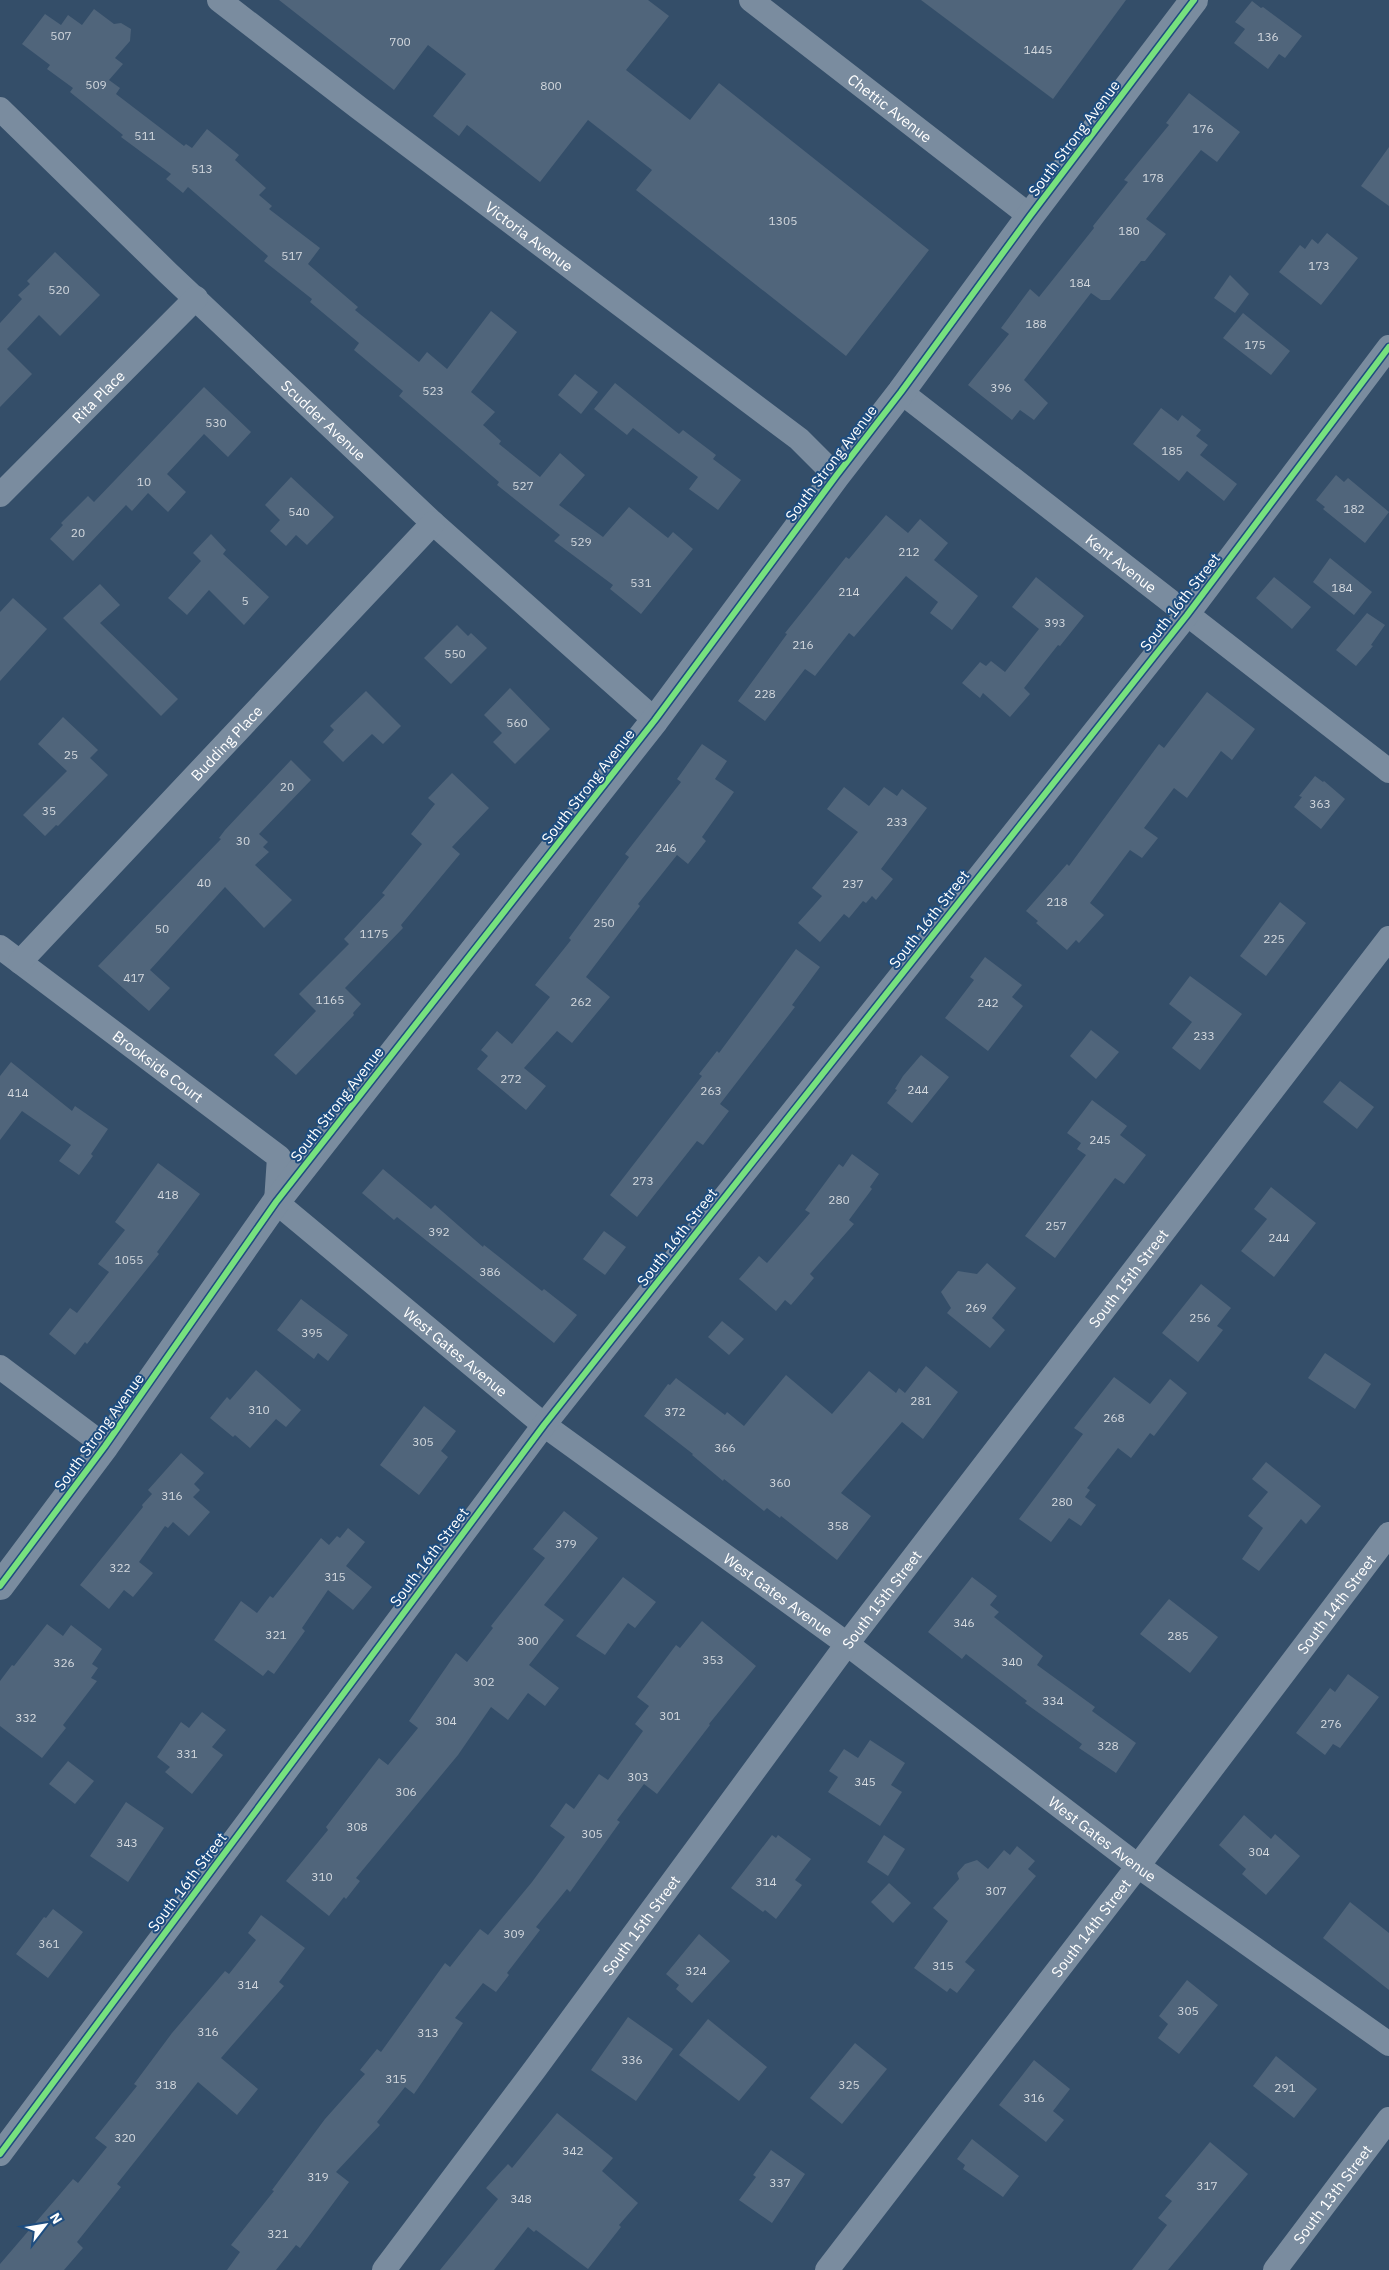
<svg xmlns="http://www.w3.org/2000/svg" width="1389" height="2270" viewBox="0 0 1389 2270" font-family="'IBM Plex Sans',sans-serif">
  <rect width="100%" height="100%" fill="#344e69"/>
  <!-- building -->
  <g fill="#50657b">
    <path d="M279 0H648L669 16 626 70 690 120 719 83 929 250 846 356 636 190 652 170 588 120 540 182 467 125 459 136 433 116 466 74 428 45 394 90Z"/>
    <path d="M921 0H1126L1053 99Z"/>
    <path d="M1252 1 1261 8 1263 7 1302 36 1285 58 1279 54 1268 69 1234 43 1245 29 1235 22Z"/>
    <path d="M94 9 114 24 121 23 131 29 130 41 115 58 123 64 109 80 120 88 116 94 184 146 186 144 192 148 207 129 239 155 235 160 266 188 259 195 272 206 269 209 320 248 308 264 358 307 355 310 419 362 427 352 447 369 491 311 517 332 471 392 495 412 483 425 501 441 499 444 540 477 560 453 585 475 559 505 603 537 629 507 668 538 673 532 693 549 641 614 610 589 613 585 554 541 560 535 497 485 499 482 399 396 403 391 354 350 359 343 310 302 312 299 264 261 268 256 188 187 183 193 166 179 171 174 121 137 123 135 70 92 73 88 47 69 50 65 22 44 45 14 61 25 68 15 82 25Z"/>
    <path d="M1189 93 1240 132 1217 162 1201 150 1146 219 1166 234 1145 261H1141L1110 300H1101L1091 293 1024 380 1048 403 1034 420 1020 410 1012 420 968 385 1009 334 1001 328 1030 289 1039 297 1094 228 1093 226 1128 182 1124 180 1169 125 1166 123Z"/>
    <path d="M1389 147V206L1361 186Z"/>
    <path d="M1327 233 1358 258 1321 305 1279 272 1300 245 1305 249 1312 239 1318 244Z"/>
    <path d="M55 252 100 295 60 336 39 315 7 349 32 374 0 407V323L22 299 18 295 30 284 27 281Z"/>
    <path d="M1230 275 1249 294 1235 313 1214 298Z"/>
    <path d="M1243 313 1290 351 1271 375 1223 338Z"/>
    <path d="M575 374 598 392 581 414 558 395Z"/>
    <path d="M615 383 679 434 683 430 716 455 713 459 741 480 718 510 689 489 698 477 633 428 627 435 594 409Z"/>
    <path d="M204 387 251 432 228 457 204 434 167 474 186 492 168 512 148 493 132 511 126 505 73 561 50 539 63 525 61 523 88 496 94 502Z"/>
    <path d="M1161 408 1178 421 1182 415 1201 430 1196 436 1208 445 1200 455 1237 484 1224 501 1187 471 1179 481 1133 444Z"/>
    <path d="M1336 475 1344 482 1348 478 1389 512 1365 543 1323 509 1325 507 1316 500Z"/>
    <path d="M291 477 334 517 307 545 296 535 286 546 270 531 280 520 265 505Z"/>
    <path d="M886 515 908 533 920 519 948 543 934 560 978 596 952 630 930 613 938 602 906 576 854 637 849 633 815 676 805 669 765 721 738 701 787 634 785 633 846 557 849 559Z"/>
    <path d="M211 534 226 550 223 554 269 597 244 625 209 590 187 615 168 598 201 561 193 553Z"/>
    <path d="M1330 558 1372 592 1354 615 1313 582Z"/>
    <path d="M1036 577 1084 616 1060 646 1058 645 1024 688 1030 694 1010 717 983 693 980 698 962 683 980 662 986 666 991 661 1005 672 1039 629 1012 607Z"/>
    <path d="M1274 577 1311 607 1292 629 1256 598Z"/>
    <path d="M100 584 120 605 100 623 178 699 161 716 63 618Z"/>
    <path d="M13 598 47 629 0 681V612Z"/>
    <path d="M1367 613 1385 625 1371 645 1373 646 1356 666 1336 650Z"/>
    <path d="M457 625 468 636 471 633 487 648 451 684 424 658Z"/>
    <path d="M510 688 550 729 515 764 493 742 502 733 484 715Z"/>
    <path d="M366 691 401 726 383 744 372 734 343 762 323 742 334 730 330 726Z"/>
    <path d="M1207 692 1255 729 1232 760 1221 751 1187 798 1174 788 1144 828 1158 838 1142 858 1130 850 1090 903 1104 915 1079 943 1076 940 1067 950 1036 923 1038 921 1026 911 1067 864 1069 866 1159 744 1164 748Z"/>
    <path d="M63 717 98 750 90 758 108 775 58 826 56 825 45 836 23 815 67 771 38 744Z"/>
    <path d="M702 744 727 761 715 779 734 792 702 837 706 841 688 864 677 855 638 904 640 906 586 977 610 997 572 1043 557 1031 524 1068 546 1086 526 1110 477 1069 488 1056 481 1050 497 1031 512 1044 550 997 535 985 571 940 569 938 629 857 625 854 681 782 677 779Z"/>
    <path d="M291 760 311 780 259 834 268 842 263 847 269 852 255 865 292 900 264 928 225 887 150 970 170 988 149 1011 98 966 221 839 219 838 225 830Z"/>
    <path d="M452 773 489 808 452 847 460 854 401 925 403 928 345 988 361 1004 353 1013 354 1015 296 1075 274 1055 316 1011 299 994 349 944 344 939 385 895 382 893 422 844 411 834 435 804 428 798Z"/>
    <path d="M1315 776 1323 782 1324 781 1345 799 1321 829 1294 807 1302 797 1299 796Z"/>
    <path d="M844 787 869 806 884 787 897 796 902 789 927 808 881 869 893 879 876 900 872 896 866 903 863 901 849 918 844 914 820 942 798 923 822 896 812 888 858 832 827 809Z"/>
    <path d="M1280 902 1306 923 1266 976 1240 956Z"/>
    <path d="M796 949 820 967 792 1005 795 1007 720 1104 729 1111 703 1145 697 1141 637 1217 610 1195 702 1076 699 1074 717 1051 719 1053Z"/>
    <path d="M985 957 1022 985 1012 997 1023 1006 988 1051 945 1018 974 980 970 977Z"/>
    <path d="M1190 976 1242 1014 1200 1070 1172 1048 1192 1022 1169 1004Z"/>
    <path d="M1091 1030 1119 1052 1096 1079 1070 1056Z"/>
    <path d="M921 1055 949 1077 912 1123 887 1103 897 1090 895 1089 903 1076Z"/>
    <path d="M11 1062 72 1111 75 1106 108 1129 91 1154 93 1156 79 1175 59 1161 71 1145 22 1111 0 1140V1076Z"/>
    <path d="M1340 1081 1374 1107 1357 1129 1323 1102Z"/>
    <path d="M1092 1100 1127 1126 1120 1135 1146 1155 1124 1184 1115 1178 1055 1258 1025 1236 1086 1155 1077 1149 1081 1143 1067 1133Z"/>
    <path d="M852 1154 879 1174 870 1187 872 1189 849 1220 854 1224 810 1274 814 1278 791 1305 785 1300 776 1311 739 1279 759 1256 767 1263 810 1213 805 1210 839 1164 843 1167Z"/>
    <path d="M158 1163 200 1194 157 1252 159 1254 87 1344 85 1342 75 1355 49 1334 70 1308 77 1313 109 1272 98 1264 125 1230 115 1222Z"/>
    <path d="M383 1169 431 1209 435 1205 483 1247 484 1245 542 1291 544 1289 577 1315 554 1343 397 1217 394 1220 362 1193Z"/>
    <path d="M1271 1187 1316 1223 1274 1277 1241 1251 1267 1219 1254 1209Z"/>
    <path d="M604 1231 626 1247 605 1275 583 1259Z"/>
    <path d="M987 1263 1016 1288 992 1318 1005 1330 990 1348 947 1313 951 1308 941 1292 958 1271 977 1274Z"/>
    <path d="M1201 1284 1231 1308 1217 1326 1223 1330 1198 1362 1162 1333Z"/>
    <path d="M301 1299 348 1335 328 1361 318 1353 314 1359 277 1330Z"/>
    <path d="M722 1321 744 1339 729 1355 708 1337Z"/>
    <path d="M1325 1353 1371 1384 1355 1409 1308 1378Z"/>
    <path d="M926 1366 958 1392 923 1439 902 1422 841 1493 871 1516 837 1560 781 1516 780 1518 767 1508 764 1511 724 1479 723 1481 692 1455 693 1454 644 1416 668 1384 670 1385 676 1378 725 1415 727 1412 744 1426 786 1375 832 1414 869 1371 896 1393 899 1388 905 1393Z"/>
    <path d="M256 1370 301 1410 286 1427 276 1419 250 1448 235 1435 233 1437 210 1418 227 1397 230 1400Z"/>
    <path d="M1114 1377 1150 1404 1170 1379 1187 1393 1154 1436 1150 1433 1131 1458 1118 1448 1087 1488 1090 1490 1085 1497 1096 1505 1081 1526 1069 1518 1051 1542 1019 1519 1083 1434 1074 1428Z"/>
    <path d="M424 1406 456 1431 441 1451 448 1457 419 1495 380 1465Z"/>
    <path d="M181 1453 204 1473 194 1484 200 1490 193 1497 210 1512 189 1536 173 1522 168 1528 165 1526 139 1562 153 1573 133 1597 124 1590 109 1609 80 1585 143 1507 142 1505 152 1494 148 1490Z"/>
    <path d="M1266 1462 1321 1506 1306 1524 1301 1519 1259 1571 1242 1559 1263 1528 1248 1516 1268 1492 1252 1479Z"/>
    <path d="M564 1511 598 1538 544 1605 564 1620 529 1665 559 1688 545 1706 528 1693 508 1720 491 1707 458 1755 356 1878 360 1881 346 1899 344 1897 329 1916 286 1881 328 1830 326 1827 379 1758 388 1765 418 1728 409 1721 456 1653 467 1662 493 1628 491 1626 545 1558 533 1549Z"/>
    <path d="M348 1528 365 1542 346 1566 372 1587 353 1610 328 1590 302 1628 305 1631 274 1674 268 1670 263 1676 214 1640 241 1601 257 1613 270 1596 273 1598 321 1538 329 1545 337 1536 340 1538Z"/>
    <path d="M623 1577 656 1602 635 1628 628 1623 605 1655 576 1636Z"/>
    <path d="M972 1577 997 1596 990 1605 999 1612 994 1617 1043 1656 1037 1665 1095 1707 1092 1711 1136 1743 1116 1773 1079 1748 1082 1744 1025 1703 1027 1701 966 1654 962 1659 928 1632Z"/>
    <path d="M1169 1599 1218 1637 1190 1673 1140 1634Z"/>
    <path d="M702 1621 756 1666 709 1724 710 1725 657 1794 644 1784 617 1820 620 1822 570 1892 567 1889 536 1927 540 1930 507 1973 509 1975 496 1992 483 1983 455 2018 463 2023 414 2094 405 2087 377 2122 380 2125 336 2172 349 2182 300 2248 296 2245 276 2270H227L240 2252 231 2245 274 2191 272 2190 325 2119 365 2074 360 2070 377 2049 381 2052 445 1963 450 1967 480 1929 488 1935 532 1882 565 1837 550 1826 566 1803 574 1809 599 1774 608 1780 643 1731 635 1724 649 1706 637 1697 676 1645 680 1648Z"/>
    <path d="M47 1624 63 1636 71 1625 102 1649 92 1664 98 1668 91 1678 97 1681 63 1725 66 1728 42 1758 0 1726V1681L12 1665 14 1666Z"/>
    <path d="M1348 1674 1379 1697 1340 1748 1333 1744 1325 1755 1296 1733 1330 1688 1335 1692Z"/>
    <path d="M202 1712 226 1730 212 1747 223 1755 192 1794 165 1772 170 1767 157 1757 181 1722 189 1728Z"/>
    <path d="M870 1740 905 1763 891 1785 902 1792 880 1826 828 1792 838 1777 829 1771 844 1749 858 1758Z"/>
    <path d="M68 1761 94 1781 75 1804 49 1784Z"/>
    <path d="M126 1802 164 1828 128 1882 90 1856Z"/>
    <path d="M1244 1815 1271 1839 1275 1834 1300 1856 1266 1895 1242 1874 1246 1869 1219 1845Z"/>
    <path d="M772 1835 776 1838 778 1835 811 1859 795 1880 802 1885 776 1919 765 1910 763 1912 731 1888Z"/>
    <path d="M884 1835 905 1849 888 1876 867 1862Z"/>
    <path d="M1017 1846 1035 1861 1028 1869 1036 1876 965 1962 975 1970 957 1993 950 1988 947 1992 914 1968 948 1921 933 1908 959 1879 957 1873 965 1864 977 1860 988 1869 1004 1850 1010 1855Z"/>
    <path d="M889 1883 911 1903 893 1923 871 1902Z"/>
    <path d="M1350 1902 1389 1933V1990L1323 1938Z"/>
    <path d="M53 1909 83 1932 48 1978 16 1954 44 1917 46 1918Z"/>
    <path d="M261 1915 305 1948 279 1982 284 1986 221 2058 258 2089 237 2115 198 2082 117 2184 121 2187 77 2242 83 2248 64 2270H0V2264L73 2179 78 2183 107 2147 95 2138 137 2086 134 2084 172 2033 225 1971 229 1974 256 1940 248 1933Z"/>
    <path d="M699 1934 730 1961 692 2003 676 1989 679 1985 666 1974Z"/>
    <path d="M1187 1980 1218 2005 1179 2054 1158 2038 1168 2024 1159 2016Z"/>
    <path d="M628 2017 673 2049 636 2101 591 2070Z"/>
    <path d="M708 2019 767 2067 739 2101 679 2055Z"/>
    <path d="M855 2043 887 2069 842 2124 810 2098Z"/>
    <path d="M1276 2056 1317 2089 1294 2118 1253 2086Z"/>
    <path d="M1034 2060 1070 2089 1053 2111 1064 2120 1046 2142 999 2105Z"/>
    <path d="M557 2113 613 2158 602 2171 638 2203 619 2225 621 2227 588 2269 536 2230 534 2232 528 2227 494 2270H440L498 2199 486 2188 508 2164 512 2168Z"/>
    <path d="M972 2139 1019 2176 1003 2197 963 2169 965 2165 957 2159Z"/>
    <path d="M1210 2142 1248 2174 1168 2270H1132L1167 2225 1158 2218 1172 2201 1165 2196Z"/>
    <path d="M771 2150 805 2174 772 2223 739 2200 756 2177 753 2175Z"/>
  </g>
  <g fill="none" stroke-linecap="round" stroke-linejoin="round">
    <!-- minor -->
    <g stroke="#7a8c9f" stroke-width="24">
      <path id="s1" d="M219 0 359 108 799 439 836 476"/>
      <path id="s2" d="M751 0 1030 216"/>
      <path id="s3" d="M0 109 168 273 433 523 655 720"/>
      <path id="s4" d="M901 392 1389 771"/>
      <path id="s5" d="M0 495 196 298"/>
      <path id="s6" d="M0 947 279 1157 276 1202 544 1425 847 1644 1138 1866 1389 2044"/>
      <path id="s7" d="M20 962 433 523"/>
      <path d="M0 1367 105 1446"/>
      <path d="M0 2154 544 1425 1187 615 1389 347"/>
      <path id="s8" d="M384 2270 535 2069 847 1644 1389 938"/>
      <path id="s9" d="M827 2270 1138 1866 1389 1534"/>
      <path id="s10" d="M1275 2270 1389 2119"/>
    </g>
    <!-- tertiary -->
    <path stroke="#7a8c9f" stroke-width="28" d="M0 1586 105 1446 276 1202 655 720 836 476 901 392 1030 216 1194 0"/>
    <defs>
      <g id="cycleway">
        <path d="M0 1586 105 1446 276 1202 655 720 836 476 901 392 1030 216 1194 0"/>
        <path d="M0 2154 544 1425 1187 615 1389 347"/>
      </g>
    </defs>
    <!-- cycleway casing -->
    <use href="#cycleway" stroke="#1e4d7f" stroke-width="9"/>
    <!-- cycleway -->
    <use href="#cycleway" stroke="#77e17e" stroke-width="6"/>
  </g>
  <g text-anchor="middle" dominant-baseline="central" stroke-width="4" stroke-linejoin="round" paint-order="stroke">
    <!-- number labels -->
    <g font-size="12" fill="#d3d8de">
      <text x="61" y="35">507</text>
      <text x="1268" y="36">136</text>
      <text x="400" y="41">700</text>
      <text x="1038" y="49">1445</text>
      <text x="96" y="84">509</text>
      <text x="551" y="85">800</text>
      <text x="1203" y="128">176</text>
      <text x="145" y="135">511</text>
      <text x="202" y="168">513</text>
      <text x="1153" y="177">178</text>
      <text x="783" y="220">1305</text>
      <text x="1129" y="230">180</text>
      <text x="292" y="255">517</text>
      <text x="1319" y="265">173</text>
      <text x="1080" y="282">184</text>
      <text x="59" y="289">520</text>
      <text x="1036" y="323">188</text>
      <text x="1255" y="344">175</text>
      <text x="1001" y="387">396</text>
      <text x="433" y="390">523</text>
      <text x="216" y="422">530</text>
      <text x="1172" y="450">185</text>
      <text x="144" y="481">10</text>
      <text x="523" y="485">527</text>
      <text x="1354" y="508">182</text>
      <text x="299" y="511">540</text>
      <text x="78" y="532">20</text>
      <text x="581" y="541">529</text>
      <text x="909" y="551">212</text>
      <text x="641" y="582">531</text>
      <text x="1342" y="587">184</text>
      <text x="849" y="591">214</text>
      <text x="245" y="600">5</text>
      <text x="1055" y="622">393</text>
      <text x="803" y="644">216</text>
      <text x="455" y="653">550</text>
      <text x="765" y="693">228</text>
      <text x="517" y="722">560</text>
      <text x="71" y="754">25</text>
      <text x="287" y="786">20</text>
      <text x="1320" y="803">363</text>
      <text x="49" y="810">35</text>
      <text x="897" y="821">233</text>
      <text x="243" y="840">30</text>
      <text x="666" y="847">246</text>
      <text x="204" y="882">40</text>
      <text x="853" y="883">237</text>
      <text x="1057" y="901">218</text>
      <text x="604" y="922">250</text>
      <text x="162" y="928">50</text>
      <text x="374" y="933">1175</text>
      <text x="1274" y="938">225</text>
      <text x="134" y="977">417</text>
      <text x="330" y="999">1165</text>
      <text x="581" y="1001">262</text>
      <text x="988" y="1002">242</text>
      <text x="1204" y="1035">233</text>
      <text x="511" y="1078">272</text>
      <text x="918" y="1089">244</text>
      <text x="711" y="1090">263</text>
      <text x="18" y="1092">414</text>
      <text x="1100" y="1139">245</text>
      <text x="643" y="1180">273</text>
      <text x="168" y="1194">418</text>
      <text x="839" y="1199">280</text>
      <text x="1056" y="1225">257</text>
      <text x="439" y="1231">392</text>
      <text x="1279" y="1237">244</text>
      <text x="129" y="1259">1055</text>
      <text x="490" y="1271">386</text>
      <text x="976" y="1307">269</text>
      <text x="1200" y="1317">256</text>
      <text x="312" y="1332">395</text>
      <text x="921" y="1400">281</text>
      <text x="259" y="1409">310</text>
      <text x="675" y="1411">372</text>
      <text x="1114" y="1417">268</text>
      <text x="423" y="1441">305</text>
      <text x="725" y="1447">366</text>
      <text x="780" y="1482">360</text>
      <text x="172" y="1495">316</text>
      <text x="1062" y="1501">280</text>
      <text x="838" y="1525">358</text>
      <text x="566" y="1543">379</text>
      <text x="120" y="1567">322</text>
      <text x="335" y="1576">315</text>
      <text x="964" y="1622">346</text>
      <text x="276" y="1634">321</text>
      <text x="1178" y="1635">285</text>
      <text x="528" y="1640">300</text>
      <text x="713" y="1659">353</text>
      <text x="1012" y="1661">340</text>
      <text x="64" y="1662">326</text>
      <text x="484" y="1681">302</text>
      <text x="1053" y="1700">334</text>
      <text x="670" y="1715">301</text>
      <text x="26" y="1717">332</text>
      <text x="446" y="1720">304</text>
      <text x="1331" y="1723">276</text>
      <text x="1108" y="1745">328</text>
      <text x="187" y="1753">331</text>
      <text x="638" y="1776">303</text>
      <text x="865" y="1781">345</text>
      <text x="406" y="1791">306</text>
      <text x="357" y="1826">308</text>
      <text x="592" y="1833">305</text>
      <text x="127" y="1842">343</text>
      <text x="1259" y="1851">304</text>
      <text x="322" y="1876">310</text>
      <text x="766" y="1881">314</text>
      <text x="996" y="1890">307</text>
      <text x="514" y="1933">309</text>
      <text x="49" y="1943">361</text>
      <text x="943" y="1965">315</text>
      <text x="696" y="1970">324</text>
      <text x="248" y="1984">314</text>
      <text x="1188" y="2010">305</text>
      <text x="208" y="2031">316</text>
      <text x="428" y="2032">313</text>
      <text x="632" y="2059">336</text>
      <text x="396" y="2078">315</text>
      <text x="166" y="2084">318</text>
      <text x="849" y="2084">325</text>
      <text x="1285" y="2087">291</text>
      <text x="1034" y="2097">316</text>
      <text x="125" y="2137">320</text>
      <text x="573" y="2150">342</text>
      <text x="318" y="2176">319</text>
      <text x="780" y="2182">337</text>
      <text x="1207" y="2185">317</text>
      <text x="521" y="2198">348</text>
      <text x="278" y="2233">321</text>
    </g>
    <!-- street labels -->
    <g font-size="15" fill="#fff" stroke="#1e4d7f">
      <text stroke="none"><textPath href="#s2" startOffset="176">Chettic Avenue</textPath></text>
      <text transform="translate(1074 138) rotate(-53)">South Strong Avenue</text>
      <text stroke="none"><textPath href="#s1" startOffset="390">Victoria Avenue</textPath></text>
      <text stroke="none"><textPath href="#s5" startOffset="139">Rita Place</textPath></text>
      <text stroke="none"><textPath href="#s3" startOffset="449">Scudder Avenue</textPath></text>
      <text transform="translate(831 463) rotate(-53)">South Strong Avenue</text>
      <text stroke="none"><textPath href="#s4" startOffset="279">Kent Avenue</textPath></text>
      <text transform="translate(1180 602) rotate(-52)">South 16th Street</text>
      <text stroke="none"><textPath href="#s7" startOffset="301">Budding Place</textPath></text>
      <text transform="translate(588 786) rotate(-52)">South Strong Avenue</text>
      <text transform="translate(929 919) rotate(-52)">South 16th Street</text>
      <text stroke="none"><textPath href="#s6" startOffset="198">Brookside Court</textPath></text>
      <text transform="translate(337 1104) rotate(-52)">South Strong Avenue</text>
      <text transform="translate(677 1237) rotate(-52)">South 16th Street</text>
      <text stroke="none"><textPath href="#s8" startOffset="1240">South 15th Street</textPath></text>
      <text stroke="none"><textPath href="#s6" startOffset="628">West Gates Avenue</textPath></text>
      <text transform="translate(99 1432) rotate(-54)">South Strong Avenue</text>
      <text transform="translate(429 1557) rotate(-53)">South 16th Street</text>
      <text stroke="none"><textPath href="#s6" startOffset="1032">West Gates Avenue</textPath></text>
      <text stroke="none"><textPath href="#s8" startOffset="835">South 15th Street</textPath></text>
      <text stroke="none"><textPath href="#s9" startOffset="838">South 14th Street</textPath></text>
      <text stroke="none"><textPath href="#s6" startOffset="1438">West Gates Avenue</textPath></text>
      <text transform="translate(187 1882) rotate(-53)">South 16th Street</text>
      <text stroke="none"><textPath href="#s8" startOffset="430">South 15th Street</textPath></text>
      <text stroke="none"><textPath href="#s9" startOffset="432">South 14th Street</textPath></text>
      <text stroke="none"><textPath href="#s10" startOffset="95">South 13th Street</textPath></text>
    </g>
  </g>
  <!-- north arrow -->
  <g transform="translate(45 2225) rotate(59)" stroke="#1e4d7f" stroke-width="4" paint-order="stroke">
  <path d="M0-4L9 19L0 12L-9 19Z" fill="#ffffff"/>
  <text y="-8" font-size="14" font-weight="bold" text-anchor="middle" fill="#ffffff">N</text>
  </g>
</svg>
